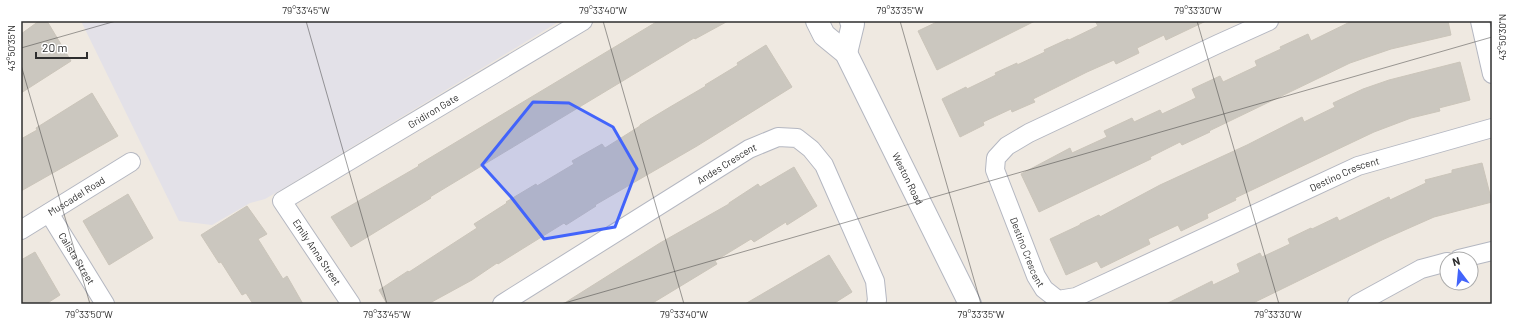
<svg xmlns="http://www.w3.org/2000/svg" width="1513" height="325" viewBox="0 0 1513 325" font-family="Barlow,sans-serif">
  <rect width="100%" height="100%" fill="#efe9e1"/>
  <!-- industrial -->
  <path fill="#e3e1e8" d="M81 21H560L284 188 265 199 250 203 212 225 179 221Z"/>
  <!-- building -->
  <g fill="#cbc7bf" stroke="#cbc5ba">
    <path d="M39 21H47L71 61 21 93V34Z"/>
    <path d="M658 21H728L695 39 694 38 430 197 431 198 351 247 331 217 419 166 418 165Z"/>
    <path d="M939 21H1035L937 70 918 31Z"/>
    <path d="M1095 21H1206L1166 40 1164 35 1137 48 1139 53 1116 64 1114 60 1087 72 1033 99 1035 102 1012 112 1011 109 983 122 984 125 960 137 942 99 966 87 967 89 996 75 995 73 1017 63V65L1045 52 1044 50 1068 39 1069 40 1098 26Z"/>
    <path d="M1352 21H1448L1451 35 1391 49 1350 63 1209 131 1210 132 1182 145 1180 142 1150 157 1151 159 1039 212 1021 174 1070 148 1072 153 1107 137 1104 131 1132 118 1134 122 1160 110 1162 114 1196 98 1192 89 1220 76 1223 82 1257 66 1255 61 1281 49 1280 47 1308 34 1311 41Z"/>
    <path d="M766 45 792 87 697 146 595 205 596 206 566 225 564 223 498 264 497 263 472 280 428 304H387L379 290 408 271 409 272 477 228 474 224 507 203 506 202 536 184 537 186 574 164 572 161 602 144 605 148 640 126V125L670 107 706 86 705 85 738 65 737 63Z"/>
    <path d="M1460 62 1470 100 1439 108 1440 111 1411 118 1374 132 1235 198 1236 200 1207 214 1208 218 1181 231 1178 225 1148 239 1150 244 1101 268 1097 261 1066 275 1050 239 1080 225V224L1099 215 1100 217 1160 185 1247 145 1302 117 1304 122 1335 107 1333 103 1363 89 1389 80Z"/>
    <path d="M92 93 118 136 21 191V139L37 130 36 128Z"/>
    <path d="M1482 163 1492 202 1434 217 1382 240 1251 304H1166L1212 281 1213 285 1240 272 1237 264 1260 253 1262 257 1290 244 1288 239 1311 228 1312 229 1337 217 1339 221 1389 197 1390 200 1426 183 1425 180 1452 173V170Z"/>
    <path d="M794 167 817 206 787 225 786 222 754 242 751 239 715 261 717 264 651 304H563L660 243 729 204V203L758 184 760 187Z"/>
    <path d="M128 194 153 238 109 265 83 221Z"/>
    <path d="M247 206 267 234 258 239 283 279 287 276 303 304H253L246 293 242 295 221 262 219 263 201 235Z"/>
    <path d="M35 252 60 295 46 304H21V260Z"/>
    <path d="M829 255 852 292 833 304H745Z"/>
  </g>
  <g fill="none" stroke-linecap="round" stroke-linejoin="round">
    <defs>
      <g id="minor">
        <path id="s1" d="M1269 21 1218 44 1029 133 1007 146 996 158 995 170 1036 276 1044 289 1058 300 1076 297 1358 166 1492 128"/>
        <path d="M1480 21 1492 74"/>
        <path id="s2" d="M49 213 105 304"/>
        <path id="s3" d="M21 230 131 162"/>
        <path d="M1459 259 1492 251"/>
        <path id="s4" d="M351 304 282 201 583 21"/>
        <path id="s5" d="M502 304 749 149 778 137 797 138 811 149 824 165 875 281 877 300 876 304"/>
        <path d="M1357 304 1421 269 1447 262"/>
      </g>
      <g id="secondary">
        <path id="s6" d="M817 21 824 35 846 53 970 304"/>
        <path d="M846 53 853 24 851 21"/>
      </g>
    </defs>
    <!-- minor casing -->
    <use href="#minor" stroke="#b4b7c1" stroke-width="20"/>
    <!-- secondary casing -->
    <use href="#secondary" stroke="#b4b7c1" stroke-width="24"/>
    <!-- minor -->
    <use href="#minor" stroke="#fff" stroke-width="18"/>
    <!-- secondary -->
    <use href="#secondary" stroke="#fff" stroke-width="22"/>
  </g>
  <!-- marked area -->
  <path fill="#4264fb" fill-opacity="0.2" stroke="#4264fb" stroke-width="3" stroke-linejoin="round" d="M533 102 569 103 613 127 637 169 615 227 544 239 511 197 482 165Z"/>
  <!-- ticks -->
  <path fill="none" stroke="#2e2e2e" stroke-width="1" stroke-opacity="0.45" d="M306 21 387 304M603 21 684 304M900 21 981 304M1197 21 1279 304M21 48 116 21M21 65 90 304M561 304 1492 37"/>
  <g text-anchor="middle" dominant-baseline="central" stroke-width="4" stroke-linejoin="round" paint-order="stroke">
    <!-- street labels -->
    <g font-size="10" fill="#2e2e2e" stroke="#fff">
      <text stroke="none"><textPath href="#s4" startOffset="300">Gridiron Gate</textPath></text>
      <text stroke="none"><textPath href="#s5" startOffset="265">Andes Crescent</textPath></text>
      <text stroke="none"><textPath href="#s1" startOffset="779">Destino Crescent</textPath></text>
      <text stroke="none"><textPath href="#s6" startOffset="184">Weston Road</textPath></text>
      <text stroke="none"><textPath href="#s3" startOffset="65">Muscadel Road</textPath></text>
      <text stroke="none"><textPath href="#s1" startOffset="407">Destino Crescent</textPath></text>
      <text transform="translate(317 252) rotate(56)">Emily Anna Street</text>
      <text stroke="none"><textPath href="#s2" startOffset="53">Calista Street</textPath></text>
    </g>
  </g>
  <!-- border -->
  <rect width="1513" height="325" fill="none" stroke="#ffffff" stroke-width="44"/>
  <!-- north arrow -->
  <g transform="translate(1459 271) rotate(344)"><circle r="19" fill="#ffffff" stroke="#ababab"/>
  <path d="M0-3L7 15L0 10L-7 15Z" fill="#4264fb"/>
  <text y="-6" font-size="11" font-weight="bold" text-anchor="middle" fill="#2e2e2e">N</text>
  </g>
  <!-- scale -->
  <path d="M36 52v6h51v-6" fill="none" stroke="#2e2e2e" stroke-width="2"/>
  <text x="42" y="52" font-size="12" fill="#2e2e2e" stroke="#ffffff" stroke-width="3" paint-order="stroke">20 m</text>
  <rect x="22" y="22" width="1469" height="281" fill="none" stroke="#2e2e2e" stroke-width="1.5"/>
  <g font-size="10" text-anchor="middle" fill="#2e2e2e">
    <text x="306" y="14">79°33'45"W</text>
    <text x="603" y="14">79°33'40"W</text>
    <text x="900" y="14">79°33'35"W</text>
    <text x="1198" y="14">79°33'30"W</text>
    <text transform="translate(1502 37) rotate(-90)" y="4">43°50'30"N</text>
    <text transform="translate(11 48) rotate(-90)" y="4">43°50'35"N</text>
    <text x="89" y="318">79°33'50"W</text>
    <text x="387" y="318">79°33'45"W</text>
    <text x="684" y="318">79°33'40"W</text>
    <text x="981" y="318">79°33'35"W</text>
    <text x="1278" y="318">79°33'30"W</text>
  </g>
</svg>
